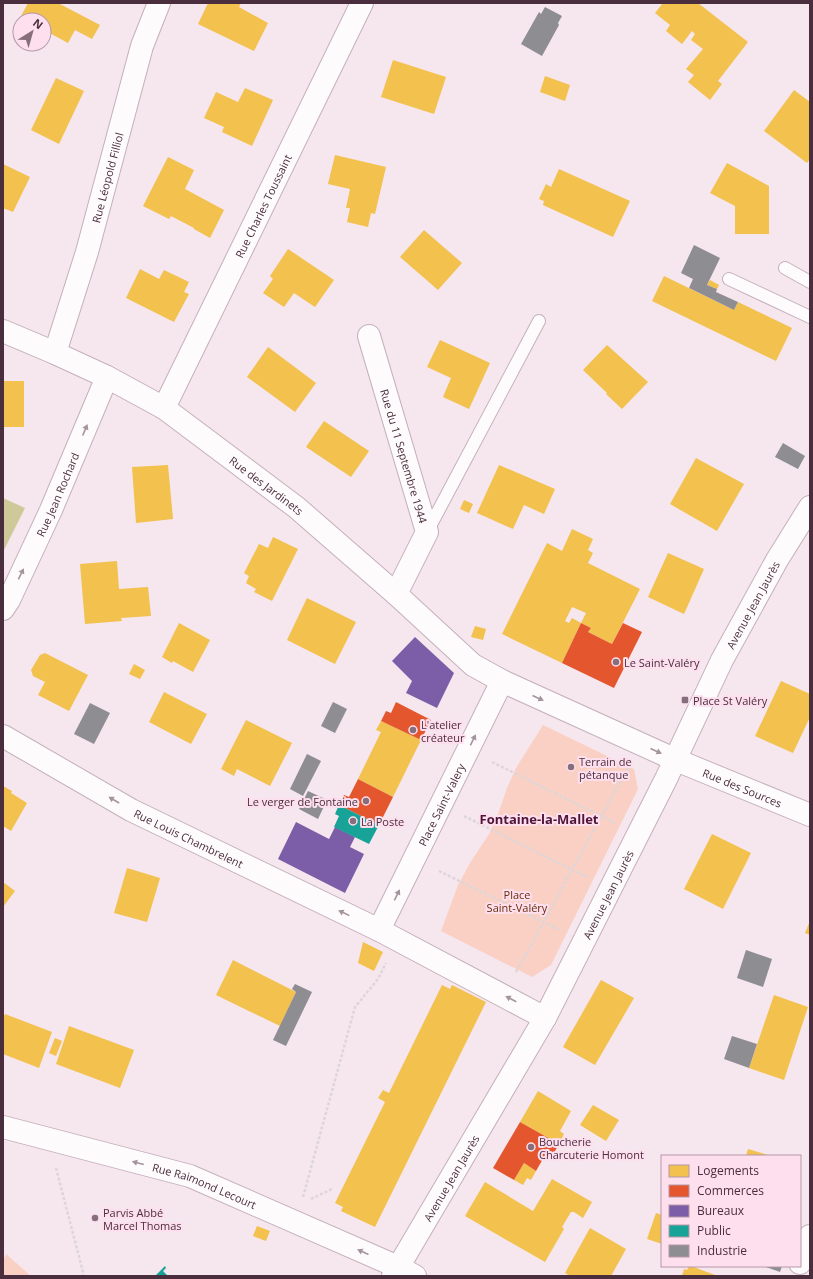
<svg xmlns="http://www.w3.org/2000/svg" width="813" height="1279" viewBox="0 0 813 1279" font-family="'Open Sans',sans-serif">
  <rect width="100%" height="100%" fill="#f6e6ee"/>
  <!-- green -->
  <g fill="#fad0c4">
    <path d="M543 725 634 769 638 789 551 965 532 977 441 931 458 885 470 863 489 834 497 817 507 788 516 768Z"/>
    <path d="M6 1254 31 1276H3V1262Z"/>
  </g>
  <!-- water -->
  <path fill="#cfc899" d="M3 498 25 508 3 552Z"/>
  <!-- homes -->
  <g fill="#f2c14e" fill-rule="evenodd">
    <path d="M28 3H58L100 25 92 39 75 30 68 43 44 30V20H19Z"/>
    <path d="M208 3H241L239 7 268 23 254 51 198 24Z"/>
    <path d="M663 3H698L748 42 718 81 722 84 710 100 688 82 694 75 686 69 703 49 691 40 695 34 692 31 682 44 666 31 670 25 655 13Z"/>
    <path d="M393 60 446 77 434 114 381 97Z"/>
    <path d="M545 76 570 85 565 101 540 92Z"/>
    <path d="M56 78 84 91 59 144 31 130Z"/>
    <path d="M245 88 273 100 252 146 222 132 224 127 204 118 216 92 238 102Z"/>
    <path d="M794 90 810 102V159L807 163 764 131Z"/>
    <path d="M335 155 386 167 375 214 371 213 368 227 347 222 350 208H346L350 189 328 184Z"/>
    <path d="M168 157 194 170 185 189 224 210 210 238 194 229V228L171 216 169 219 143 206Z"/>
    <path d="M727 163 769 186V234H735V206L710 193Z"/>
    <path d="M3 164 30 177 13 212 3 208Z"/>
    <path d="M559 169 630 201 613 237 543 205 544 201 539 199 546 184 551 187Z"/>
    <path d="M424 230 462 263 438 290 400 257Z"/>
    <path d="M288 249 334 280 315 307 294 293 284 307 263 293 273 279 270 276Z"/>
    <path d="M140 269 159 279 164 270 189 282 184 292 189 294 174 322 126 298Z"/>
    <path d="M664 276 734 310 738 302 792 328 776 361 652 301Z"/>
    <path d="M710 280 719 285 717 289 707 285Z"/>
    <path d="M440 340 490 363 469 409 443 397 451 378 427 367Z"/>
    <path d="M607 345 648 382 622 409 606 394 607 393 583 370Z"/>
    <path d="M268 347 316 383 295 412 247 377Z"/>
    <rect x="3" y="381" width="21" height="46"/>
    <path d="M324 421 369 451 351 477 306 447Z"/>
    <path d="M696 458 744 484 717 531 670 504Z"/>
    <path d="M168 465 173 519 136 523 132 467Z"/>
    <path d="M499 465 555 489 544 514 524 505 513 529 477 513Z"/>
    <path d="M464 500 473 504 469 513 460 509Z"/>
    <path d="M572 529 593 539 588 550 593 553 588 563 640 589 612 644 588 632 591 628 581 623 562 663 502 634 547 543 562 551ZM572 607 586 613 581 623 572 618 569 623 565 621Z"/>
    <path d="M273 537 298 549 272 601 254 592 256 589 246 583 249 576 244 573 259 544 268 548Z"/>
    <path d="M668 553 704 569 684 614 648 597Z"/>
    <path d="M117 561 119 589 148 587 151 616 121 618 122 621 85 624 80 564Z"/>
    <path d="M307 598 356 622 335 664 287 640Z"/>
    <path d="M179 623 210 640 193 672 173 661 172 663 162 657Z"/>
    <path d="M475 626 486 629 483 640 471 637Z"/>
    <path d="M45 653 88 675 69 711 38 695 45 682 33 676 31 670 40 655Z"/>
    <path d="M134 664 145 670 140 679 129 674Z"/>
    <path d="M781 681 810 694V717L793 753 755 736Z"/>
    <path d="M164 692 207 714 191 744 149 722Z"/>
    <path d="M246 720 292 743 270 786 237 769 234 776 221 769Z"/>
    <path d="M381 721 421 740 393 797 358 779 381 732 376 730Z"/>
    <path d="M3 786 12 791 11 793 27 803 11 831 3 826Z"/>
    <path d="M712 834 751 853 723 909 684 889Z"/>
    <path d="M127 868 160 878 147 922 114 913Z"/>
    <path d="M3 882 15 891 3 907Z"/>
    <path d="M810 921V935L805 933Z"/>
    <path d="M363 942 383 952 374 971 358 963Z"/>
    <path d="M233 960 296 992 280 1026 216 995Z"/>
    <path d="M601 980 634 998 595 1065 563 1047Z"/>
    <path d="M442 985 450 989 452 985 486 1002 375 1227 341 1211 343 1207 335 1203 385 1102 378 1098 383 1090 389 1093Z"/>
    <path d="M774 995 808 1007 784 1080 749 1068Z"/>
    <path d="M5 1014 52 1032 39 1068 3 1054V1018Z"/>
    <path d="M69 1026 134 1050 120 1088 56 1064Z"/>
    <path d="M55 1038 62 1041 56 1056 49 1053Z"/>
    <path d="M538 1091 571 1111 560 1131 564 1134 559 1144 520 1122Z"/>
    <path d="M593 1105 619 1120 606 1141 580 1125Z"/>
    <path d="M748 1149 771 1156H746Z"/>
    <path d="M548 1150 554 1153 550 1160 545 1156Z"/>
    <path d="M524 1163 536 1171 531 1180 527 1178 523 1185 514 1180Z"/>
    <path d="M552 1179 592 1202 583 1218 574 1212H571L562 1227 564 1229 545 1262 465 1216 485 1182 533 1211Z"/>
    <path d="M656 1213 662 1215V1244L647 1239Z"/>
    <path d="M257 1226 270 1231 266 1241 253 1236Z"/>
    <path d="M590 1228 626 1249 611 1276H570L565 1273Z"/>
    <path d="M689 1266H691L715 1275 714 1276H682L684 1269 687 1270Z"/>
  </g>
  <!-- shops -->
  <g fill="#e4572e">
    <path d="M581 623 591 628 588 632 612 644 623 623 642 632 614 688 562 663Z"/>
    <path d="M396 702 431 720 421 740 381 721 386 711 391 713Z"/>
    <path d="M358 779 393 797 379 825 339 805 344 795 349 797Z"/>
    <path d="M520 1122 559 1144 554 1153 548 1150 536 1171 524 1163 514 1180 493 1168Z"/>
  </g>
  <!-- offices -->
  <g fill="#7b5ea7">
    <path d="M415 637 454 673 437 708 406 693 412 681 392 661Z"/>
    <path d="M296 822 329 839 335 827 355 837 350 847 364 854 345 893 278 859Z"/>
  </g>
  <!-- public -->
  <g fill="#17a398">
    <path d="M339 805 379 825 369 844 334 827 339 816 335 814Z"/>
    <path d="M165 1266 166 1268 163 1271 168 1276H155Z"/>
  </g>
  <!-- industry -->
  <g fill="#8d8d92">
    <path d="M545 7 562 16 558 23 559 25 542 56 521 44 539 12 541 14Z"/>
    <path d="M694 245 720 258 707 285 717 289 716 292 738 302 734 310 689 288 693 279 681 273Z"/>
    <path d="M783 443 805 456 798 469 775 457Z"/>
    <path d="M333 702 347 709 335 733 321 726Z"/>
    <path d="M90 703 110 713 94 744 74 734Z"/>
    <path d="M307 754 321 761 303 796 290 789Z"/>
    <path d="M308 791 327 800 318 819 299 809Z"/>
    <path d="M746 950 772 959 763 987 737 978Z"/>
    <path d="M295 984 312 992 286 1046 273 1040 296 992 292 989Z"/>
    <path d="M732 1036 757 1044 749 1068 724 1059Z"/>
    <path d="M763 1266H782L780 1272Z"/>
  </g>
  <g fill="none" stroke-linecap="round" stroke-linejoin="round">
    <defs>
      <g id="lane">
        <path d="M785 268 810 282"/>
        <path d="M729 279 810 317"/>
        <path d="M427 532 539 321"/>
      </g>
      <g id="street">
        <path id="s1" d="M3 331 55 353 107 377 164 408 296 507 396 594 473 665 502 681 676 760 810 815"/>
        <path id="s2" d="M369 336 427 532 396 594"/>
        <path id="s3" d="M55 353 87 252 142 46 159 3"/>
        <path id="s4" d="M164 408 362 3"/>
        <path id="s5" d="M3 609 9 600 51 510 107 377"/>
        <path id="s6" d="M3 736 131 810 379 930 545 1018"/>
        <path id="s7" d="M379 930 502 681"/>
        <path id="s8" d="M3 1127 190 1176 398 1267 415 1276"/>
        <path d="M800 1263 810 1236"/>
      </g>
      <g id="secondary">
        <path id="s9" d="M393 1276 545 1018 666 779 722 660 777 560 810 507"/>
      </g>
    </defs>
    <!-- lane casing -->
    <use href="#lane" stroke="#c4b0bb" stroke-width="14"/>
    <!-- street casing -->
    <use href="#street" stroke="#c4b0bb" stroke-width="24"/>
    <!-- secondary casing -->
    <use href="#secondary" stroke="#c4b0bb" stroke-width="24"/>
    <!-- path -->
    <g stroke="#dcd6d9" stroke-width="2.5" stroke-dasharray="3 2" stroke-linecap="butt">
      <path d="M492 762 615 823"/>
      <path d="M464 816 587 877"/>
      <path d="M439 871 560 930"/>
      <path d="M516 972 628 768"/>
      <path d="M56 1168 84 1276"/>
      <path d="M303 1197 355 1007 378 979 386 963"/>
      <path d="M311 1199 332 1189"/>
    </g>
    <!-- lane -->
    <use href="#lane" stroke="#fefbfc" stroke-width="12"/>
    <!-- street -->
    <use href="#street" stroke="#fefbfc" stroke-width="22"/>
    <!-- secondary -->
    <use href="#secondary" stroke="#fefbfc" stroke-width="22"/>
  </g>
  <!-- one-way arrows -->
  <defs><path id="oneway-solid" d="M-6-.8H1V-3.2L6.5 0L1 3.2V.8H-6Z"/></defs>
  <g fill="#a4949d">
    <use href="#oneway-solid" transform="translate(85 430) rotate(-67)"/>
    <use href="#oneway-solid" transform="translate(21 574) rotate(-64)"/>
    <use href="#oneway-solid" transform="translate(538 698) rotate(24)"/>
    <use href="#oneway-solid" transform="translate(473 740) rotate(-64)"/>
    <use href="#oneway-solid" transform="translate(656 751) rotate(24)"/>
    <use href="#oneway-solid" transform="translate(114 800) rotate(-150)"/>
    <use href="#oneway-solid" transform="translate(397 895) rotate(-64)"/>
    <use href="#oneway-solid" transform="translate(344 913) rotate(-154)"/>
    <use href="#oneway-solid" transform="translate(511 999) rotate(-152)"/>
    <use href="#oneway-solid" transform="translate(138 1163) rotate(-165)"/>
    <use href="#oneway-solid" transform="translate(363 1252) rotate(-156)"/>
  </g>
  <!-- markers -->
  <g fill="#876e7c" stroke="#fddfee" stroke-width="1.5">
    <circle cx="616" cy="662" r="4"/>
    <rect x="681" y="696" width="8" height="8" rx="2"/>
    <circle cx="413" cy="730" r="4"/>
    <circle cx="571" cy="767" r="4"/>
    <circle cx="366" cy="801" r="4"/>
    <circle cx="353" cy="821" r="4"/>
    <circle cx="531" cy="1147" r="4"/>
    <circle cx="95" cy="1218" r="4"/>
  </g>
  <g text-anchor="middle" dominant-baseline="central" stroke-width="4" stroke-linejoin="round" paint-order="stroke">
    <!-- street labels -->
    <g font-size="11" fill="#4b2e3e" stroke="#fddfee">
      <text stroke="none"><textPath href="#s3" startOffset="183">Rue Léopold Filliol</textPath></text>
      <text stroke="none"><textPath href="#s4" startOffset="225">Rue Charles Toussaint</textPath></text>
      <text stroke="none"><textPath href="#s2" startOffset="125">Rue du 11 Septembre 1944</textPath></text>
      <text stroke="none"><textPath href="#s1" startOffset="307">Rue des Jardinets</textPath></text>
      <text stroke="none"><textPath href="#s5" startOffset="127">Rue Jean Rochard</textPath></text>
      <text stroke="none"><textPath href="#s9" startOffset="762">Avenue Jean Jaurès</textPath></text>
      <text stroke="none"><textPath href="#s1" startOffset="877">Rue des Sources</textPath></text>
      <text stroke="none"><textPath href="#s7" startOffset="140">Place Saint-Valery</textPath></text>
      <text stroke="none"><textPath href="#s6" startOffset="212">Rue Louis Chambrelent</textPath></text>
      <text stroke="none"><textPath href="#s9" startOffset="438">Avenue Jean Jaurès</textPath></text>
      <text stroke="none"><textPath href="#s9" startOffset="114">Avenue Jean Jaurès</textPath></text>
      <text stroke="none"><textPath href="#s8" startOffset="210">Rue Raimond Lecourt</textPath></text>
    </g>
    <!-- poi labels -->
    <g font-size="11" fill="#4b2e3e" stroke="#fddfee" text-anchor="start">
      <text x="624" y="662">Le Saint-Valéry</text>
      <text x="693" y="700">Place St Valéry</text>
      <text x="421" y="724">L'atelier<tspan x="421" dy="13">créateur</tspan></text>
      <text x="579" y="761">Terrain de<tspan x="579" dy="13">pétanque</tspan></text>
      <text x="358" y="801" text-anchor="end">Le verger de Fontaine</text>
      <text x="361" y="821">La Poste</text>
      <text x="539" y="1141">Boucherie<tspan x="539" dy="13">Charcuterie Homont</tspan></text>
      <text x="103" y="1212">Parvis Abbé<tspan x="103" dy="13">Marcel Thomas</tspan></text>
    </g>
    <!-- park labels -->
    <g font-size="11" fill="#6a2e0c" stroke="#fddfee">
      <text x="517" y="894">Place<tspan x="517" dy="13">Saint-Valéry</tspan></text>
    </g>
    <!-- quarter labels -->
    <g font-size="13" font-weight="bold" fill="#4f1439" stroke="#fddfee">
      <text x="539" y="819">Fontaine-la-Mallet</text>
    </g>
  </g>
  <!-- border -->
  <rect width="813" height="1279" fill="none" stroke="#4b2e3e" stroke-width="8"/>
  <!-- legend -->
  <rect x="661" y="1155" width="140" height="112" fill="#fddfee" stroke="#b698a8"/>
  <rect x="669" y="1165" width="20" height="12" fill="#f2c14e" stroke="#b698a8"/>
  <text x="697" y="1175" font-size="12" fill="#4b2e3e">Logements</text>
  <rect x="669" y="1185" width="20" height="12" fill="#e4572e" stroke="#b698a8"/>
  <text x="697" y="1195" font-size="12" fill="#4b2e3e">Commerces</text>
  <rect x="669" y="1205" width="20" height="12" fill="#7b5ea7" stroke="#b698a8"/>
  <text x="697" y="1215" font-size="12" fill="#4b2e3e">Bureaux</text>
  <rect x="669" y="1225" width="20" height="12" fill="#17a398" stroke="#b698a8"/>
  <text x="697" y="1235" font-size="12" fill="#4b2e3e">Public</text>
  <rect x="669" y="1245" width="20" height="12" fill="#8d8d92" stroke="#b698a8"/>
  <text x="697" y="1255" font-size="12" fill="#4b2e3e">Industrie</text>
  <!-- north arrow -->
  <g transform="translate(32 32) rotate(37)"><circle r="19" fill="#fddfee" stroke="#b698a8"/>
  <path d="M0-3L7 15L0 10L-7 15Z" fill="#876e7c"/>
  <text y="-6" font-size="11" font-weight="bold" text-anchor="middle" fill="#4b2e3e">N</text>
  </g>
</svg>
